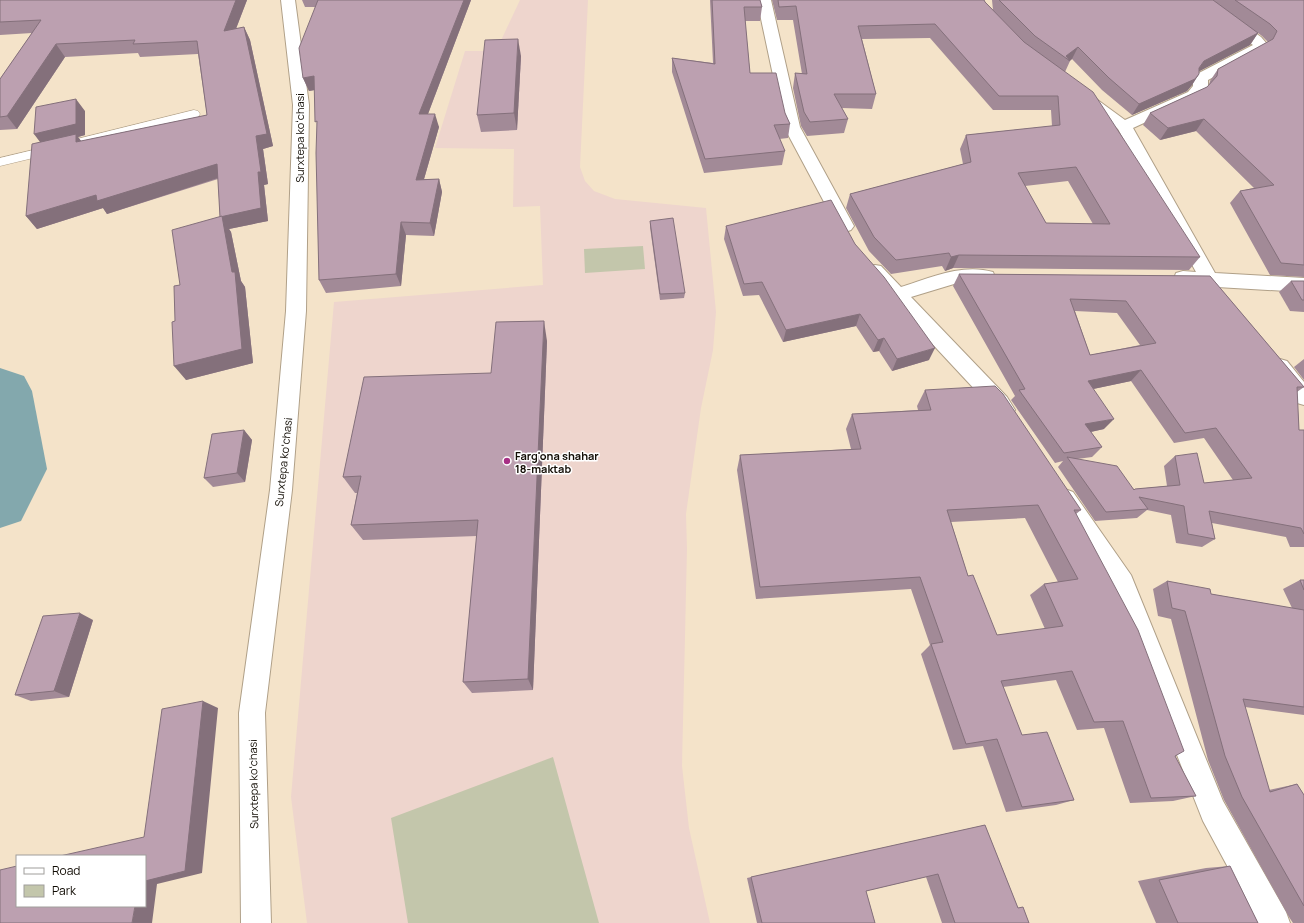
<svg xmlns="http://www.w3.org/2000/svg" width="1304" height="923" viewBox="0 0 1304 923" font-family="Manrope,sans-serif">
  <rect width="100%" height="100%" fill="#f4e3c9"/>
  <!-- education -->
  <path fill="#eed5cd" d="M520 0H588L580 167 585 181 594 191 615 199 706 208 716 312 713 350 701 408 686 514 687 549 682 766 689 828 710 923H307L291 797 334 302 543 285 540 206 513 207 514 149 435 148 465 51H496Z"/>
  <!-- green -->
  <g fill="#c3c6ab">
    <path d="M643 246 645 269 585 273 584 249Z"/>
    <path d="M553 757 599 923H408L391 818Z"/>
  </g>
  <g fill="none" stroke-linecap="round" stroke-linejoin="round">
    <!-- river -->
    <path fill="#83a8ad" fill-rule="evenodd" d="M0 368 24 376 32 391 47 469 21 521 0 528Z"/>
    <defs>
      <g id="lane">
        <path d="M194 110 198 111 200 114 198 117 77 147 73 146 71 143 73 140Z"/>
        <path d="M54 145 58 146 60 149 58 152 0 166V158Z"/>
      </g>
      <g id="street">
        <path d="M281 0H295L309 105 306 311 292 490 265 713 271 923H241L239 713 270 490 286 311 293 105Z"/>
        <path d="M757 0H771L800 127 854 226 851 230 845 232 839 230 784 127Z"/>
        <path d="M1192 0H1208L1261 37 1267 44 1264 50 1208 80V87L1198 98 1133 128 1215 273 1304 278V292L1183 285 1176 283 1174 278 1176 273 1183 271 1196 272 1118 129 1075 96 1078 93 1083 91 1088 93 1125 120 1188 92 1193 86V81L1197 74 1253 45Z"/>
        <path d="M875 265 881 266 901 287C930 278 962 263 993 272L995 277 993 282 986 284H954L911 297 1007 397 1015 410 1011 416 1004 419 997 416 993 409 869 276 866 271 869 266Z"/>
        <path d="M1280 359 1287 361 1304 382V405L1297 403 1270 367 1273 361Z"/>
        <path d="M1065 489 1073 492 1131 575 1223 801 1286 912 1290 923H1258L1203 821 1112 590 1054 499 1057 492Z"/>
      </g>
    </defs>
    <!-- lane casing -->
    <use href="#lane" stroke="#b0a088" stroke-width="1"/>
    <!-- street casing -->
    <use href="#street" stroke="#b0a088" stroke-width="2"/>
    <!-- lane -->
    <use href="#lane" fill="#fff" fill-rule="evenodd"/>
    <!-- street -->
    <use href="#street" fill="#fff" fill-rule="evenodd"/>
  </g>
  <!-- wall -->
  <g fill="#a28a97" fill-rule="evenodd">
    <path d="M0 0H247L236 29 244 27 250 40 273 146 263 149 268 184 264 185 268 221 229 229 231 232 241 281 245 287 253 363 186 380 175 321 180 285 220 217 218 179 107 214 103 208 37 229 26 216 40 142 85 111V135L78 137 81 141 207 115 198 54 140 57 138 53 65 57 17 129 0 130V79L32 33 0 35Z"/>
    <path d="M302 0H471L428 114 439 127 424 179H439L442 192 434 236 406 235 401 286 326 293 319 280 317 126 315 90 309 91 303 78 315 7H305Z"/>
    <path d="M710 0H760L762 7 760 21H745L750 73 785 113 790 124 788 138 779 139 785 151 782 165 704 173 672 72V58L713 63Z"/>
    <path d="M772 0H984L985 2 993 10 992 0H1304V277L1270 275 1230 203 1240 191 1254 188 1196 131 1160 140 1143 125 1150 113 1207 87 1209 85 1210 81 1218 69 1268 42 1262 36 1258 33 1250 45 1199 71V74L1192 85 1187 91 1132 115 1102 90 1072 59 1070 61 1065 72 1200 257 1189 270 953 268 945 271 942 266 891 274 869 251 846 208 850 194 963 164 960 149 966 135 1052 126 1051 110H993L930 38 862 39 876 94 872 109 842 108 848 119 844 133 807 136 801 126 793 88 795 73 802 74 793 20H777ZM1068 181 1093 224 1046 223 1025 186Z"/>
    <path d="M521 56 517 130 481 132 477 115Z"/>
    <path d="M650 221 685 293 684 298 660 300 650 227Z"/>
    <path d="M726 226 855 244 929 360 892 371 879 351 873 352 856 326 783 342 759 295 743 296 724 239Z"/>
    <path d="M959 274 1210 276 1304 387 1297 392 1299 430H1304V547H1290L1286 537 1212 523 1215 539 1202 547 1176 543 1171 515 1147 510 1137 518 1095 521 1058 467 1063 461 1055 463 1011 400 1015 396 953 286ZM1075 311 1117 313 1140 345 1090 355ZM1131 381 1174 443 1204 438 1233 480 1204 483 1175 456 1164 466 1167 486 1135 489H1134L1077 459 1092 457 1102 447 1091 432 1104 429 1093 389Z"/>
    <path d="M1291 281H1304V312L1290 311 1279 292Z"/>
    <path d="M547 341 533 690 472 693 463 682 477 536 363 540 351 525 357 493H355L343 477 491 373Z"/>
    <path d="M1304 359V380L1294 367Z"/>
    <path d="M925 390 1081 510 1076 514 1175 756 1196 796 1173 801 1130 803 1104 728 1077 730 1056 680 1003 687 1022 735 1074 800 1056 805 1006 812 983 746 953 750 921 654 930 645 911 589 756 599 737 470 740 455 851 449 846 429 852 414 918 410 917 406ZM1025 518 1058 582 1044 584 1030 595 1045 629 997 635 968 576 951 522Z"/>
    <path d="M244 430 252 440 245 482 213 487 204 478Z"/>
    <path d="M1300 580H1304V715L1245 707 1269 790 1278 788 1297 784 1304 795V923H1293L1289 917 1224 800 1208 760 1171 619 1158 616 1153 589 1167 581 1211 594 1292 608 1283 589Z"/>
    <path d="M93 620 69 697 31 701 15 695Z"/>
    <path d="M985 825 1018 908 1023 907 1029 923H942L926 877 866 891 875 923H757L747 878Z"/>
    <path d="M1230 866 1258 923H1156L1138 881 1206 868Z"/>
  </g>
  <!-- shaded-wall -->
  <g fill="#84707b">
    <path d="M236 0H247L230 44 224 31Z"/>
    <path d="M464 0H471L423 127 419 114Z"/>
    <path d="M244 27 250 40 273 146 263 149 268 184 264 185 268 221 229 229 231 232 241 281 245 287 253 363 186 380 174 366 232 272 220 217 258 172 256 136Z"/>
    <path d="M1258 33 1250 45 1196 73 1204 61Z"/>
    <path d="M518 39 521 56 517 130 514 113Z"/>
    <path d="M56 44 65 57 17 129 7 116Z"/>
    <path d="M1078 47 1072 59 1069 61 1066 56Z"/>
    <path d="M1199 74 1192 85 1187 91 1132 115 1139 104Z"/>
    <path d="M314 76 320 89 309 91 303 78Z"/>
    <path d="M76 99 85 111V135L78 137 85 146H43L34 134Z"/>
    <path d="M435 114 439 127 420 193 416 180Z"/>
    <path d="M1204 119 1196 131 1160 140 1168 128Z"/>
    <path d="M217 164 224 176 107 214 103 208 37 229 26 216 96 195Z"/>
    <path d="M439 179 442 192 434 236 430 223Z"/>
    <path d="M401 222 406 235 401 286 396 274Z"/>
    <path d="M959 255 953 268 945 271 951 257Z"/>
    <path d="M860 314 856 326 783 342 786 330Z"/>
    <path d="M544 321 547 341 533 690 528 679Z"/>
    <path d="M884 338 879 351 873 352 878 340Z"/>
    <path d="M935 348 929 360 892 371 897 359Z"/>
    <path d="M1141 370 1131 381 1079 392 1088 381Z"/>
    <path d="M1114 419 1104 429 1076 435 1085 424Z"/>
    <path d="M244 430 252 440 245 482 237 473Z"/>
    <path d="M80 613 93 620 69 697 54 691Z"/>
    <path d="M203 701 218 708 202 873 157 884 152 923H132L135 906H145V881Z"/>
  </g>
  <!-- building -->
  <g fill="#bca0b0" stroke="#84707b" fill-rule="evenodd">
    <path d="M0 0H236L224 31 244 27 267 134 256 136 261 172H258L261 208 220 217 217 164 97 201 96 195 26 216 32 144 76 134V142L207 115 197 41 133 44 135 40 56 44 7 116 0 117V79L41 20 0 22Z"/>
    <path d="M318 0H464L419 114H435L416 180 439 179 430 223 401 222 396 274 319 280 316 153 317 121 315 122 314 76 303 78 299 48Z"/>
    <path d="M712 0H760L762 7H744L750 73H776L785 113 790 124 774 125 785 151 705 159 672 58 715 64Z"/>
    <path d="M778 0H984L985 2 1024 42 1093 92 1200 257 959 255 951 257 949 253 896 260 874 237 850 194 971 162 966 135 1060 125 1058 96H999L935 24 858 26 876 94H834L848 119 810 122 804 112 795 73 807 74 796 6 779 7ZM1076 167 1110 224 1046 223 1018 173Z"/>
    <path d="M999 0H1213L1258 33 1204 61 1199 68V74L1195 79 1139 104 1109 78 1078 47 1066 56 1070 61 1035 36Z"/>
    <path d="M1235 0H1304V265L1281 263 1240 191 1274 185 1204 119 1168 128 1150 113 1207 87 1217 76 1218 69 1273 39 1277 31 1270 24Z"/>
    <path d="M518 39 514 113 477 115 485 40Z"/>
    <path d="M76 99V124L34 134 36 107Z"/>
    <path d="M831 200 855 244 884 277 935 348 897 359 884 338 878 340 860 314 786 330 762 282 744 284 726 226Z"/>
    <path d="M222 216 232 272H235L242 349 174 366 172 322 175 321 174 286 180 285 172 230Z"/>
    <path d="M673 218 685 293 660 294 650 221Z"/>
    <path d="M959 274 1210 276 1304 387H1297L1299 430H1304V534L1301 528 1209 511 1215 539 1188 534 1184 506 1139 497 1148 509 1106 512 1067 457 1117 466 1134 490 1135 489 1180 485 1175 456 1197 453 1204 483 1252 478 1216 428 1185 433 1141 370 1088 381 1114 419 1085 424 1102 447 1064 453 1019 390 1025 389ZM1070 299 1126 301 1156 343 1090 355Z"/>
    <path d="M1291 281H1304V300H1302Z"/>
    <path d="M544 321 528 679 463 682 478 520 351 525 361 476 343 477 364 377 491 373 496 322Z"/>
    <path d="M995 386 1003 394 1081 510H1074L1138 630 1184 751 1175 756 1196 796 1151 798 1123 721 1094 722 1072 671 1001 681 1022 735 1047 732 1074 800 1022 807 997 739 966 744 931 644 943 642 920 577 760 587 740 455 861 449 852 414 931 410 925 390ZM1038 505 1078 579 1044 584 1063 626 997 635 973 575 968 576 947 510Z"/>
    <path d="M244 430 237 473 204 478 212 434Z"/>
    <path d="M1300 580H1304V590Z"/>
    <path d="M1167 581 1210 589 1211 594 1304 610V707L1243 699 1270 792 1297 784 1304 795V906L1242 797 1225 756 1185 611 1172 608Z"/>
    <path d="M80 613 54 691 15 695 43 616Z"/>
    <path d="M203 701 185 871 145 881V856H60L144 837 162 709Z"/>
    <path d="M985 825 1018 908 1023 907 1029 923H955L938 874 866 891 875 923H762L751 877Z"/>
    <path d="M17 866V906H135L132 923H0V870Z"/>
    <path d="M1230 866 1258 923H1178L1159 880Z"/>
  </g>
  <!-- markers -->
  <circle fill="#a72f85" stroke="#fff" stroke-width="1.5" cx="507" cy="461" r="4"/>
  <g text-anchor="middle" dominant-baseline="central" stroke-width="3" stroke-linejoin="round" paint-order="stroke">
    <!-- street labels -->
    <g font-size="11" fill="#110c04" stroke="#fff">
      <text transform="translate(299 138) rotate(-90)">Surxtepa koʻchasi</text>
      <text transform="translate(283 462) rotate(-84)">Surxtepa koʻchasi</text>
      <text transform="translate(253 784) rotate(-91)">Surxtepa koʻchasi</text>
    </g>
    <!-- poi labels -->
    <g font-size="11" font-weight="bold" fill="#110c04" stroke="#fff" text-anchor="start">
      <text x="515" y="455">Farg'ona shahar<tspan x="515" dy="13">18-maktab</tspan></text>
    </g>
  </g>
  <!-- legend -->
  <rect x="16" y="855" width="130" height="52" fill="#ffffff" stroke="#a09e9b"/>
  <rect x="24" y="868" width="20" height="6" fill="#ffffff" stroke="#a09e9b"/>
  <text x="52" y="875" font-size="12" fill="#110c04">Road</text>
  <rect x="24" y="885" width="20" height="12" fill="#c3c6ab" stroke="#a09e9b"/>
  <text x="52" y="895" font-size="12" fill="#110c04">Park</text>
</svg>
